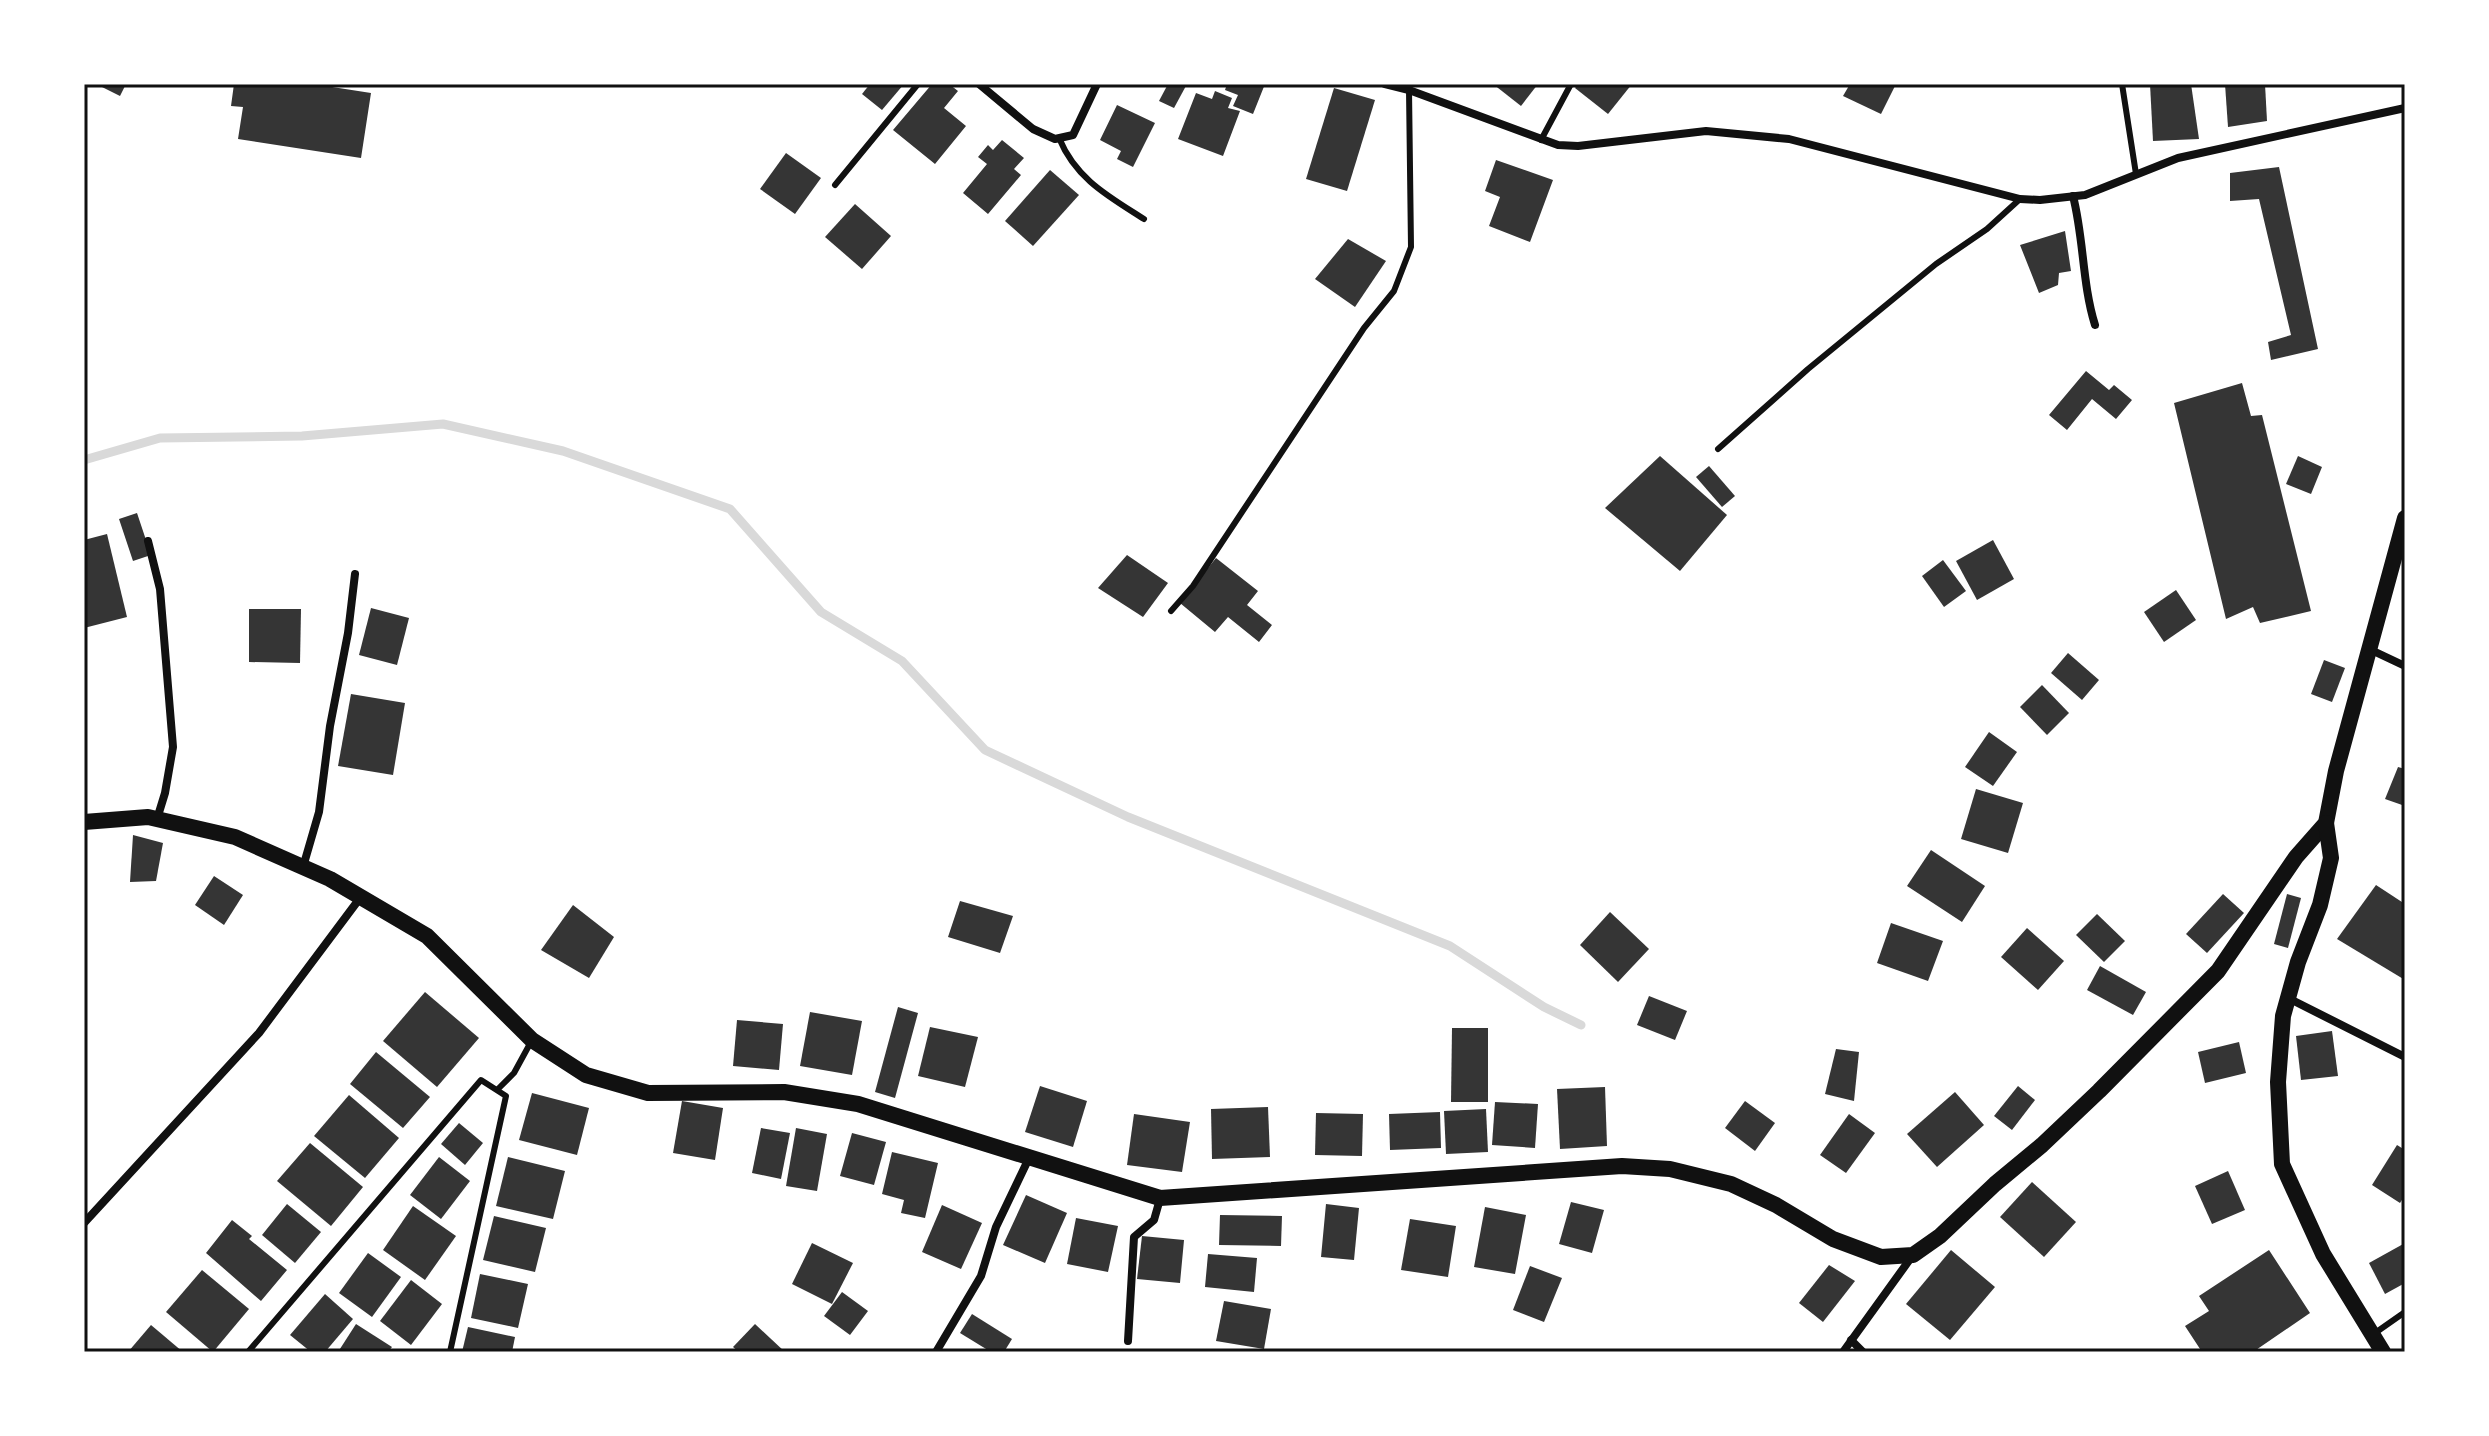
<svg xmlns="http://www.w3.org/2000/svg" width="2489" height="1436" viewBox="0 0 2489 1436" font-family="'Roboto Condensed',sans-serif">
  <rect width="100%" height="100%" fill="#fff"/>
  <g fill="none" stroke-linecap="round" stroke-linejoin="round">
    <!-- stream -->
    <path stroke="#d9d9d9" stroke-width="9" d="M84 460 160 438 302 436 443 424 563 451 730 509 821 612 902 661 985 750 1128 817 1450 946 1544 1007 1581 1025"/>
  </g>
  <!-- building -->
  <g fill="#353535">
    <path d="M96 84H126L120 96Z"/>
    <path d="M234 84H313L371 93 361 158 238 139 243 107 231 106Z"/>
    <path d="M870 84H904L882 110 862 94Z"/>
    <path d="M932 84H949L958 91 944 108 966 126 935 164 893 130Z"/>
    <path d="M1168 84H1187L1174 108 1159 101Z"/>
    <path d="M1227 84H1265L1253 114 1233 106 1238 95 1225 90Z"/>
    <path d="M1493 84H1538L1521 106Z"/>
    <path d="M1578 84H1632L1608 114 1575 88Z"/>
    <path d="M1850 84H1896L1881 114 1843 96Z"/>
    <path d="M2150 84H2191L2199 139 2153 141Z"/>
    <path d="M2225 84H2265L2267 121 2228 127Z"/>
    <path d="M1334 88 1375 100 1347 191 1306 179Z"/>
    <path d="M1215 91 1232 98 1228 108 1240 111 1223 156 1178 139 1196 93 1212 99Z"/>
    <path d="M1117 105 1155 123 1133 167 1117 159 1121 151 1100 140Z"/>
    <path d="M1002 140 1024 158 1014 169 1021 175 988 214 963 193 987 164 978 157 988 145 993 150Z"/>
    <path d="M786 153 821 178 795 214 760 189Z"/>
    <path d="M1496 160 1553 180 1530 242 1489 226 1500 197 1485 191Z"/>
    <path d="M2279 167 2318 349 2271 360 2268 342 2291 335 2259 199 2230 201V173Z"/>
    <path d="M1050 170 1079 195 1033 246 1005 221Z"/>
    <path d="M855 204 891 236 862 269 825 237Z"/>
    <path d="M2065 231 2071 271 2059 273 2058 285 2039 293 2020 245Z"/>
    <path d="M1348 239 1386 261 1355 307 1315 279Z"/>
    <path d="M2086 371 2109 390 2114 385 2132 400 2116 419 2092 399 2067 430 2049 415Z"/>
    <path d="M2242 383 2251 416 2262 415 2311 611 2260 623 2253 607 2226 619 2174 403Z"/>
    <path d="M1660 456 1727 515 1680 571 1605 508Z"/>
    <path d="M2298 456 2322 467 2311 494 2286 484Z"/>
    <path d="M1709 466 1735 496 1722 507 1696 477Z"/>
    <path d="M137 513 151 555 133 561 119 519Z"/>
    <path d="M107 534 127 617 84 628V540Z"/>
    <path d="M1993 540 2014 579 1977 600 1956 561Z"/>
    <path d="M1127 555 1168 583 1143 617 1098 588Z"/>
    <path d="M1216 558 1258 591 1247 605 1272 625 1259 642 1228 617 1215 632 1180 603Z"/>
    <path d="M1943 560 1966 591 1944 607 1922 576Z"/>
    <path d="M2176 590 2196 620 2164 642 2144 612Z"/>
    <path d="M371 608 409 618 397 665 359 655Z"/>
    <path d="M249 609H301L300 663 249 662Z"/>
    <path d="M2068 653 2099 680 2082 700 2051 673Z"/>
    <path d="M2324 660 2345 668 2332 702 2311 694Z"/>
    <path d="M2042 685 2069 713 2047 735 2020 707Z"/>
    <path d="M351 694 405 703 393 775 338 766Z"/>
    <path d="M1989 732 2017 752 1993 786 1965 767Z"/>
    <path d="M2398 767 2405 769V806L2385 799Z"/>
    <path d="M1976 789 2023 803 2008 853 1961 839Z"/>
    <path d="M133 835 163 843 156 881 130 882Z"/>
    <path d="M1931 850 1985 886 1962 922 1907 886Z"/>
    <path d="M214 876 243 895 224 925 195 905Z"/>
    <path d="M2376 885 2405 904V980L2337 939Z"/>
    <path d="M2223 894 2244 913 2207 953 2186 934Z"/>
    <path d="M2287 894 2301 898 2288 948 2274 944Z"/>
    <path d="M960 901 1013 916 1000 953 948 937Z"/>
    <path d="M573 905 614 937 589 978 541 950Z"/>
    <path d="M1610 912 1649 949 1618 982 1580 945Z"/>
    <path d="M2097 914 2125 941 2104 962 2076 935Z"/>
    <path d="M1891 923 1943 941 1928 981 1877 963Z"/>
    <path d="M2027 928 2064 961 2038 990 2001 957Z"/>
    <path d="M2100 966 2146 992 2133 1015 2087 990Z"/>
    <path d="M425 992 479 1038 437 1087 383 1041Z"/>
    <path d="M1649 996 1687 1011 1675 1040 1637 1025Z"/>
    <path d="M898 1007 918 1013 895 1098 875 1092Z"/>
    <path d="M810 1012 862 1021 852 1075 800 1066Z"/>
    <path d="M737 1020 783 1024 779 1070 733 1066Z"/>
    <path d="M930 1027 978 1037 965 1087 918 1076Z"/>
    <path d="M1452 1028H1488V1102H1451Z"/>
    <path d="M2332 1031 2338 1076 2301 1080 2296 1036Z"/>
    <path d="M2239 1042 2246 1073 2205 1083 2198 1052Z"/>
    <path d="M1836 1049 1859 1052 1854 1101 1825 1094Z"/>
    <path d="M376 1052 430 1097 403 1128 350 1084Z"/>
    <path d="M1040 1086 1087 1101 1073 1147 1025 1132Z"/>
    <path d="M2018 1086 2035 1100 2012 1130 1994 1116Z"/>
    <path d="M1605 1087 1607 1146 1560 1149 1557 1089Z"/>
    <path d="M1955 1092 1984 1125 1937 1167 1907 1134Z"/>
    <path d="M532 1093 589 1108 577 1155 519 1140Z"/>
    <path d="M349 1095 399 1138 365 1178 314 1136Z"/>
    <path d="M682 1101 723 1108 715 1160 673 1153Z"/>
    <path d="M1745 1101 1775 1123 1755 1151 1725 1128Z"/>
    <path d="M1495 1102 1538 1104 1535 1148 1492 1145Z"/>
    <path d="M1268 1107 1270 1157 1212 1159 1211 1109Z"/>
    <path d="M1486 1109 1488 1152 1446 1154 1444 1111Z"/>
    <path d="M1440 1112 1441 1148 1390 1150 1389 1114Z"/>
    <path d="M1316 1113 1363 1114 1362 1156 1315 1155Z"/>
    <path d="M1134 1114 1190 1122 1182 1172 1127 1165Z"/>
    <path d="M1849 1114 1875 1133 1846 1173 1820 1155Z"/>
    <path d="M459 1123 483 1143 465 1165 441 1144Z"/>
    <path d="M761 1128 790 1133 781 1179 752 1173Z"/>
    <path d="M796 1128 827 1134 817 1191 786 1186Z"/>
    <path d="M852 1133 886 1142 874 1185 840 1176Z"/>
    <path d="M310 1143 363 1187 331 1226 277 1181Z"/>
    <path d="M2397 1145 2405 1150V1195L2400 1203 2372 1185Z"/>
    <path d="M892 1152 938 1163 925 1218 901 1213 904 1200 882 1194Z"/>
    <path d="M439 1157 470 1181 441 1219 410 1195Z"/>
    <path d="M508 1157 565 1171 553 1219 496 1206Z"/>
    <path d="M2228 1171 2245 1210 2212 1224 2195 1186Z"/>
    <path d="M2032 1182 2076 1222 2044 1257 2000 1217Z"/>
    <path d="M1026 1195 1067 1213 1045 1263 1003 1245Z"/>
    <path d="M1571 1202 1604 1210 1592 1253 1559 1244Z"/>
    <path d="M287 1204 321 1232 295 1263 262 1235Z"/>
    <path d="M1326 1204 1359 1208 1354 1260 1321 1257Z"/>
    <path d="M942 1205 982 1223 961 1269 922 1252Z"/>
    <path d="M413 1206 456 1236 425 1280 383 1250Z"/>
    <path d="M1485 1207 1526 1215 1515 1274 1474 1267Z"/>
    <path d="M1220 1215 1282 1216 1281 1246 1219 1245Z"/>
    <path d="M494 1216 546 1228 535 1272 483 1260Z"/>
    <path d="M1076 1218 1118 1226 1108 1272 1067 1264Z"/>
    <path d="M1410 1219 1456 1226 1448 1277 1401 1270Z"/>
    <path d="M232 1220 252 1236 249 1239 287 1270 261 1301 206 1253Z"/>
    <path d="M1142 1236 1184 1240 1180 1283 1137 1279Z"/>
    <path d="M812 1243 853 1263 832 1304 792 1284Z"/>
    <path d="M2405 1243V1283L2385 1294 2369 1263Z"/>
    <path d="M1951 1250 1995 1287 1950 1340 1906 1304Z"/>
    <path d="M2269 1250 2310 1313 2253 1352H2202L2185 1326 2209 1311 2199 1296Z"/>
    <path d="M368 1253 401 1277 372 1317 339 1293Z"/>
    <path d="M1208 1254 1257 1258 1254 1292 1205 1287Z"/>
    <path d="M1829 1265 1855 1281 1823 1322 1799 1303Z"/>
    <path d="M1530 1266 1562 1278 1544 1322 1513 1310Z"/>
    <path d="M202 1270 249 1309 213 1352 166 1312Z"/>
    <path d="M480 1274 528 1284 518 1328 471 1318Z"/>
    <path d="M411 1280 442 1304 411 1345 380 1321Z"/>
    <path d="M842 1292 868 1311 850 1335 824 1316Z"/>
    <path d="M325 1294 353 1319 325 1352H311L290 1335Z"/>
    <path d="M1224 1301 1271 1309 1264 1349 1216 1341Z"/>
    <path d="M972 1314 1012 1339 1004 1352H991L960 1333Z"/>
    <path d="M356 1324 392 1347 388 1352H338Z"/>
    <path d="M755 1324 785 1352H739L733 1347Z"/>
    <path d="M151 1325 183 1352H128Z"/>
    <path d="M468 1327 515 1337 512 1352H462Z"/>
  </g>
  <g fill="none" stroke-linecap="round" stroke-linejoin="round">
    <!-- service -->
    <g stroke="#111" stroke-width="6">
      <path d="M2122 84 2136 174"/>
      <path d="M1059 138C1076 179 1108 196 1144 219"/>
      <path d="M1541 140 1571 84"/>
      <path d="M835 185 918 84"/>
      <path d="M1718 449 1808 369 1936 264 1987 229 2020 199"/>
      <path d="M1171 611 1193 586 1364 328 1394 291 1411 247 1409 90"/>
      <path d="M498 1089 514 1073 532 1040"/>
      <path d="M2375 1333 2405 1312"/>
      <path d="M248 1352 481 1080 506 1096 450 1352"/>
    </g>
    <!-- minor -->
    <g stroke="#111" stroke-width="8">
      <path d="M979 84 1033 129 1055 139 1073 135 1097 84"/>
      <path d="M1385 84 1409 90 1558 145 1578 146 1706 131 1789 139 2020 199 2040 200 2085 195 2178 158 2405 108"/>
      <path d="M2073 196C2084 239 2082 283 2095 325"/>
      <path d="M148 541 160 589 173 747 165 793 157 819"/>
      <path d="M2369 649 2405 666"/>
      <path d="M303 867 319 812 330 726 348 633 355 574"/>
      <path d="M2288 998 2405 1057"/>
      <path d="M84 1223 259 1033 360 898"/>
      <path d="M1851 1340 1863 1352"/>
      <path d="M1128 1341 1134 1237 1154 1220 1160 1199"/>
      <path d="M936 1352 981 1276 996 1227 1029 1158"/>
      <path d="M1843 1352 1913 1255"/>
    </g>
    <!-- secondary -->
    <g stroke="#111" stroke-width="16">
      <path d="M84 822 148 817 235 837 330 879 427 936 532 1040 586 1075 648 1093 784 1092 858 1104 1160 1198 1622 1166 1670 1169 1731 1184 1776 1205 1833 1239 1881 1257 1913 1255 1940 1236 1995 1184 2042 1145 2099 1091 2218 971 2296 857 2326 823 2336 771 2405 518"/>
      <path d="M2326 823 2331 858 2320 905 2298 962 2283 1016 2278 1082 2282 1164 2323 1254 2383 1352"/>
    </g>
  </g>
  <!-- border -->
  <rect width="2489" height="1436" fill="none" stroke="#ffffff" stroke-width="172"/>
  <rect x="86" y="86" width="2317" height="1264" fill="none" stroke="#111" stroke-width="3"/>
</svg>
